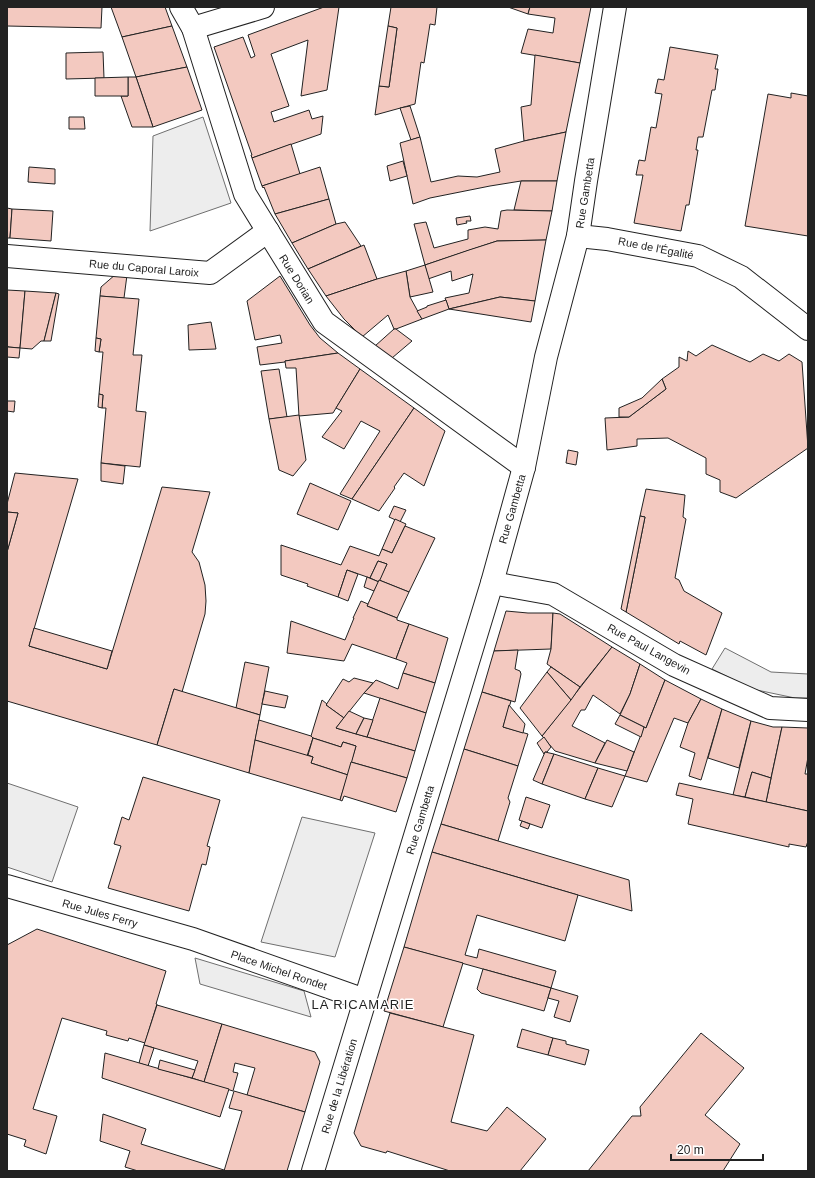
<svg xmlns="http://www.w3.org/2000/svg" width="815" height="1178" viewBox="0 0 815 1178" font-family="Helvetica,sans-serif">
  <rect width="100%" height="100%" fill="#fff"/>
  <!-- parking -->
  <g fill="#ededed" stroke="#6f6f6f">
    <path d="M203 117 231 203 150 231 153 136Z"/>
    <path d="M725 648 771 672 808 674V698H795L752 689 712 669Z"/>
    <path d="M7 783 78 807 52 882 7 867Z"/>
    <path d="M302 817 375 833 335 957 261 942Z"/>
    <path d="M195 958 304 991 311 1017 200 984Z"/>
  </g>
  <!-- building -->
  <g fill="#f3c9c0" stroke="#222">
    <path d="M7 7H102L101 28 7 26Z"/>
    <path d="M111 7H165L172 26 122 37Z"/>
    <path d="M324 7H339L327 90 301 96 308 40 271 54 289 106 271 112 274 122 309 110 312 119 323 116 321 134 252 158 251 155H252L214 47 243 37 251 58 255 56 248 35Z"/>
    <path d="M391 7H437L435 25 430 24 424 63 421 62 415 104 375 115 379 86 389 87 397 28 388 26Z"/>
    <path d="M508 7H530L528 14Z"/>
    <path d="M530 7H591L580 63 521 53 528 29 553 33 555 18 528 14Z"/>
    <path d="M172 26 187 67 136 77 122 37Z"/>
    <path d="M388 26 397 28 389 87 379 86Z"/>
    <path d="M670 47 718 55 715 69H718L715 90H712L703 137H698L696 150H698L689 205H686L681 231 634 223 643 175H636L639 160 645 161 651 127 656 128 662 94 655 93 658 79 664 80Z"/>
    <path d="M103 52 104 78 66 79V53Z"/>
    <path d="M535 55 580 63 566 132 524 141 521 107 531 105Z"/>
    <path d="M187 67 202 110 153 127 136 77Z"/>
    <path d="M128 77H136L153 127H132L121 96H128Z"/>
    <path d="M128 77V96H95V78Z"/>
    <path d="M791 93 808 96V236L745 226 768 94 791 98Z"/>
    <path d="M410 106 420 137 411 140 400 108Z"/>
    <path d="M69 117H84L85 129H69Z"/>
    <path d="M566 132 557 181H521L490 186 430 198 413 204 400 143 420 137 431 182 458 176 477 177 500 172 495 149 524 141Z"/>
    <path d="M291 144 300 174 262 186 252 158Z"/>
    <path d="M403 161 407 176 390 181 387 166Z"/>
    <path d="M29 167 55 169V184L28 182Z"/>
    <path d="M320 167 329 199 275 214 264 187 263 188 262 186Z"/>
    <path d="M521 181H557L552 211 514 210Z"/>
    <path d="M329 199 336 224 292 243 275 214Z"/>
    <path d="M7 208 12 209 10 238H7Z"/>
    <path d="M12 209 53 211 51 241 10 238Z"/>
    <path d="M507 210 552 211 546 240 497 241 425 265 414 224 426 222 434 248 468 239V230L485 227 498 229 501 211Z"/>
    <path d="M470 216 471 221H466L467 223 457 225 456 218Z"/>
    <path d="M345 222 361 246 308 269 292 243 336 224Z"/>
    <path d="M546 240 535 301 500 297 449 309 445 298 469 293 473 274 452 281 451 271 428 279 425 265 469 250 497 241Z"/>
    <path d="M364 245 377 279 326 296 308 269Z"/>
    <path d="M425 265 433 292 410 297 406 271Z"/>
    <path d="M406 271 410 297 422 319 396 329H394L388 315 362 337 344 319 326 296 377 279Z"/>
    <path d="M116 274 127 275 124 298 100 296 101 287Z"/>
    <path d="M280 276 310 325 320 338 338 353 285 361V362L260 365 257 347 282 343 280 335 255 340 247 301Z"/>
    <path d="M7 290 25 291 20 348 8 347 7 345Z"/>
    <path d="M25 291 56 293 44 341H41L32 349 20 348Z"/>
    <path d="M56 293 59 294 51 341H44Z"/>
    <path d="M100 296 139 299 133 355H142L136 411 146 412 140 467 101 463 106 408H102L103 395 99 394 103 352H99L101 339 96 338Z"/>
    <path d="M500 297 535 301 531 322 449 309Z"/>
    <path d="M446 300 449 309 422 319 417 311 427 307V306Z"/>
    <path d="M211 322 216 349 189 350 188 325Z"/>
    <path d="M394 329H396L412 341 392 358 375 346Z"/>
    <path d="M96 338 101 339 99 352 95 351Z"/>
    <path d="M7 345 8 347 20 348 19 358 7 357Z"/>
    <path d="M712 345 750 362 763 354 779 361 789 354 802 362 808 448 736 498 720 492V480L706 474V458L668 438 637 439V446L607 450 605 418 629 417 666 389 662 379 679 367V357L687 361 688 351 696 356Z"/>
    <path d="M338 353 360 369 333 413 299 416 296 368H286L285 361Z"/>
    <path d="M279 369 287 417 269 419 261 371Z"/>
    <path d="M360 369 414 408 352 499 340 494 380 431 361 421 344 449 322 437 342 411 336 408Z"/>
    <path d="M662 379 666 389 629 417H619V408L642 398Z"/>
    <path d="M99 394 103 395 102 408 98 407Z"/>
    <path d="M7 401H15L14 412 7 411Z"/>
    <path d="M414 408 445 431 424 486 404 473 394 487 395 488 379 511 352 499Z"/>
    <path d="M299 415 306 460 293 476 279 470 269 419Z"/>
    <path d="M568 450 578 452 576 465 566 463Z"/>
    <path d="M101 463 125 466 123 484 101 481Z"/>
    <path d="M15 473 78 479 29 646 107 669 162 487 210 492 192 552 199 562 205 585 206 601 205 614 182 692 174 689 157 745 7 701V552L18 513 7 512V504Z"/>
    <path d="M310 483 351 501 338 530 297 514Z"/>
    <path d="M646 489 685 495 683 517 686 519 675 578 679 580 684 591 722 613 706 655 680 641 679 644 626 612 645 517 640 516Z"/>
    <path d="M394 506 406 510 400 522 389 517Z"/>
    <path d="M7 512 18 513 7 552Z"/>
    <path d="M640 516 645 517 626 612 621 609Z"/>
    <path d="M395 519 406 524 392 553 382 549Z"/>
    <path d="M405 526 435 538 409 592 379 580 387 564 378 561 370 578 347 570 338 597 307 586 308 584 281 575V545L341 565 350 546 379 556 382 549 392 553Z"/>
    <path d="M378 561 387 564 379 582 370 578Z"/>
    <path d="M347 570 358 574 348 601 338 597Z"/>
    <path d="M367 577 379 582 374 591 364 587Z"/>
    <path d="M379 580 409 592 397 618 367 606Z"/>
    <path d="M361 601 368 604 367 606 397 618V620L409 624 396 659 352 644 344 661 287 653 291 621 345 640 354 618H353Z"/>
    <path d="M506 611 528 613H553L551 649 494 651Z"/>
    <path d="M553 613 560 614 612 647 580 687 547 664 551 649Z"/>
    <path d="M409 624 448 638 435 683 403 673 407 663 396 659Z"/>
    <path d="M34 628 112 651 107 669 29 646Z"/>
    <path d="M612 647 640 664 630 694 620 714 593 695 585 710H581L572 726 605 743 595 763 555 751 542 736Z"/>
    <path d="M518 650 515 669 520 671 521 674 515 702 482 692 494 651Z"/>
    <path d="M245 662 269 667 260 715 236 708Z"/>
    <path d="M640 664 665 680 646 728 620 715 630 694Z"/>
    <path d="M551 667 580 687 571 700 547 672Z"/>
    <path d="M547 672 571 700 542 736 520 708Z"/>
    <path d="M403 673 435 683 426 713 364 693 376 680 398 689Z"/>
    <path d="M354 678 373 683 364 693 344 718 326 705 343 679 349 682Z"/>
    <path d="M665 680 701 699 688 723 674 718 647 782 625 776 644 727 646 728Z"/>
    <path d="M174 689 260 715 249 773 157 745Z"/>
    <path d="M265 691 288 696 285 708 262 704Z"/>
    <path d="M482 692 511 701 503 727 528 734 518 766 464 749Z"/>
    <path d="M380 698 426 713 415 751 367 737Z"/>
    <path d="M701 699 722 709 701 780 689 776 695 753 680 747 688 723Z"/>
    <path d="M322 700 327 704 326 705 344 718 336 728 415 751 407 778 351 762 356 746 343 742 341 747 313 738 311 736Z"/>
    <path d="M509 705 525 724 523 733 503 727Z"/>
    <path d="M722 709 751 721 739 768 708 758Z"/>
    <path d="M349 711 364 718 356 734 336 728Z"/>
    <path d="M620 715 644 727 641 737 615 724Z"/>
    <path d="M364 718 373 720 367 737 356 734Z"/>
    <path d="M259 720 311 736 313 738 307 756 255 740Z"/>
    <path d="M751 721 773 727H782L771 778 752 772 745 797 733 795Z"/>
    <path d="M782 727 808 728V757L805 774H808V811L766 802Z"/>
    <path d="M544 737 551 747 547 752H545L544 754 537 743Z"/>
    <path d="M313 738 341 747 343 742 356 746 348 775 311 763 313 757 308 755Z"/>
    <path d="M255 740 313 757 311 763 348 775 340 800 249 773Z"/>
    <path d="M607 740 634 752 627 771 595 763Z"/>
    <path d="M464 749 518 766 508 798 510 802 498 841 441 824Z"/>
    <path d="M545 752 554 754 542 784 533 780Z"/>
    <path d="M554 754 598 768 585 799 542 784Z"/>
    <path d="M351 762 407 778 396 812 344 796 342 801 340 800Z"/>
    <path d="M598 768 625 776 612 807 585 799Z"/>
    <path d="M752 772 771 778 766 802 745 797Z"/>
    <path d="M143 777 220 800 207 846 210 847 206 865 202 864 189 911 108 888 121 846 114 844 122 817 129 820Z"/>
    <path d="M679 783 808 811V841L806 847 789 844V847L688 824 693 799 676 795Z"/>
    <path d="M526 797 550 805 542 828 519 820Z"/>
    <path d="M522 821 530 824 528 829 520 826Z"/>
    <path d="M441 824 629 880 632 911 432 852Z"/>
    <path d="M432 852 578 895 565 941 477 915 465 955 477 958 479 949 556 971 551 988 404 947Z"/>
    <path d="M37 929 166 971 156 1004H157L145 1043 129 1038 128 1041 106 1035 107 1031 62 1018 33 1109 57 1116 46 1154 24 1146 26 1140 7 1134V945Z"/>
    <path d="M404 947 463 963 443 1027 384 1011Z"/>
    <path d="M483 969 551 988 544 1011 481 993 477 989Z"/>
    <path d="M551 988 578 996 570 1022 554 1017 559 1001 548 998Z"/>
    <path d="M157 1005 222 1024 204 1082 192 1078 198 1061 144 1045Z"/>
    <path d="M390 1013 474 1035 451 1122 487 1131 507 1107 546 1139 520 1171H450L387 1151 386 1153 361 1146 354 1133Z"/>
    <path d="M222 1024 315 1052 320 1062 305 1112 247 1095 255 1068 235 1063 233 1072 238 1073 233 1091 204 1082Z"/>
    <path d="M522 1029 553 1038 548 1055 517 1047Z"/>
    <path d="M701 1033 744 1068 705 1115 740 1144 723 1171H588L632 1116H641L640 1107Z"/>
    <path d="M553 1038 566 1041V1044L589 1050 585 1065 548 1055Z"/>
    <path d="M144 1045 154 1048 148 1066 139 1063Z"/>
    <path d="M105 1053 229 1089 220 1117 102 1078Z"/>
    <path d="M160 1060 195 1070 192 1078 158 1069Z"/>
    <path d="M234 1091 305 1112 287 1171H224L242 1111 229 1108Z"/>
    <path d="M103 1114 146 1129 141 1144 224 1170V1171H138L125 1167 130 1151 100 1141Z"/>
  </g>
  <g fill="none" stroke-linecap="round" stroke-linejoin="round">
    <defs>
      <g id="minor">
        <path d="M181 7 193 28 245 194 324 322 524 467"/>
        <path d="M193 28 263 7"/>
        <path d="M578 236 607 239 698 256 741 277 808 329"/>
        <path d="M7 256 210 273 268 231"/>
        <path d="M492 583 553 594 674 665 770 708 808 710"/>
        <path d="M7 886 193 939 365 1000"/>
      </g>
      <path id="major" d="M313 1171 492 583 524 467 546 357 578 236 586 181 615 7"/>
    </defs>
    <!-- minor casing -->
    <use href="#minor" stroke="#222" stroke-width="24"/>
    <!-- major casing -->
    <use href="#major" stroke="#222" stroke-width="24"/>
    <!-- minor -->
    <use href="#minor" stroke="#fff" stroke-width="22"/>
    <!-- major -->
    <use href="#major" stroke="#fff" stroke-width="22"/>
  </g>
  <g text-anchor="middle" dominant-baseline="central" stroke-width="3" stroke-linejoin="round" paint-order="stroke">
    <!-- street labels -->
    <g font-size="11" fill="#222" stroke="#fff">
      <text transform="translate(585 193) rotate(-81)">Rue Gambetta</text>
      <text transform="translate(656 248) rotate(11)">Rue de l'Égalité</text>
      <text transform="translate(144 268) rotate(5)">Rue du Caporal Laroix</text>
      <text transform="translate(297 279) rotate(58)">Rue Dorian</text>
      <text transform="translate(512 509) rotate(-74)">Rue Gambetta</text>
      <text transform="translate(649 649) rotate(29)">Rue Paul Langevin</text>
      <text transform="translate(420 820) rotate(-73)">Rue Gambetta</text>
      <text transform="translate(100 913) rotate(16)">Rue Jules Ferry</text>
      <text transform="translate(279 970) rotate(19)">Place Michel Rondet</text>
      <text transform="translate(339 1086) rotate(-73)">Rue de la Libération</text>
    </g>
    <!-- quarter labels -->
    <g font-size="13" letter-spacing="1" fill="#222" stroke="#fff">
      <text x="363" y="1004">LA RICAMARIE</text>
    </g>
  </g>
  <!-- border -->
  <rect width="815" height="1178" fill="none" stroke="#222222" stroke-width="16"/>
  <!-- scale -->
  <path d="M671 1154v6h92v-6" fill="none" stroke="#222222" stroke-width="2"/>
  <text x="677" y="1154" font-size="12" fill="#222222" stroke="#ffffff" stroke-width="3" paint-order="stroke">20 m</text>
</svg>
